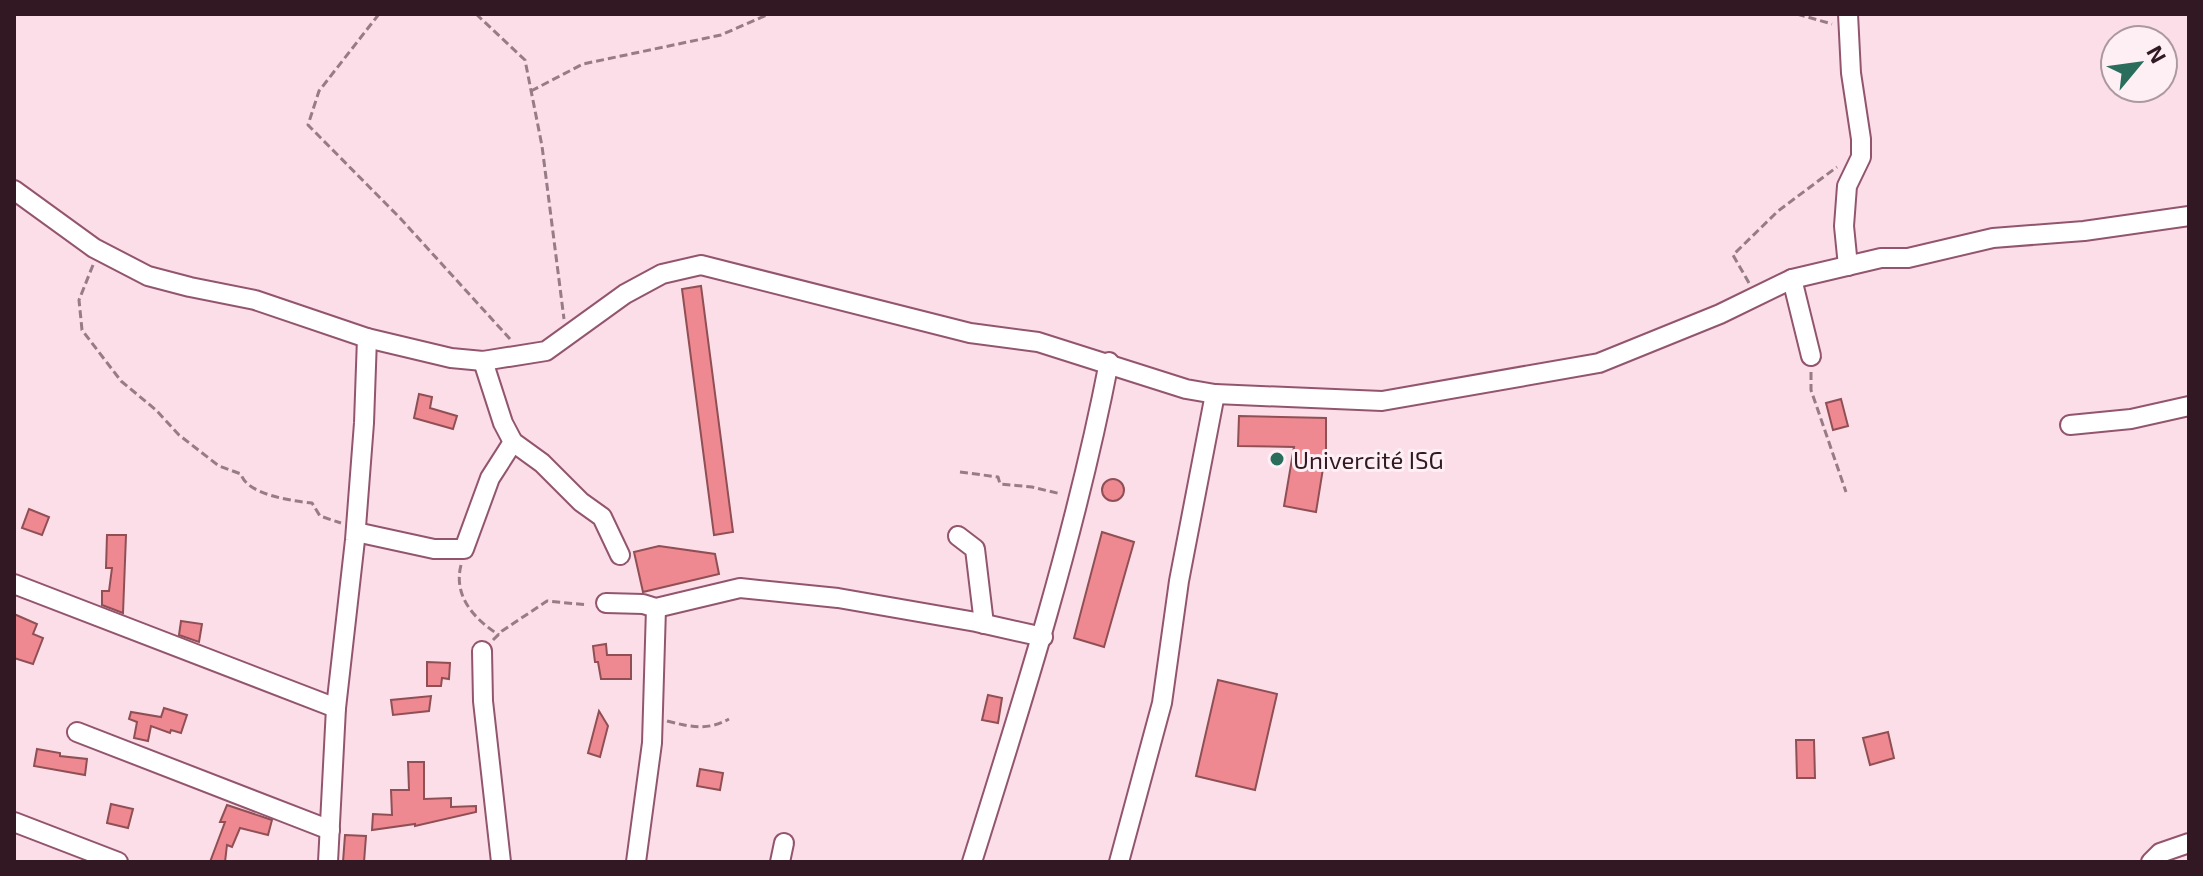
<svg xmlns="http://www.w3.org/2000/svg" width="2203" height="876" viewBox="0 0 2203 876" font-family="'Exo 2',sans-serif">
  <rect width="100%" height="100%" fill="#fbdee8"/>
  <!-- building -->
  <g fill="#ee8991" stroke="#904f55" stroke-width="2">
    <path d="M701 286 733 532 714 535 682 289Z"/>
    <path d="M419 394 432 397 430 408 457 416 453 429 414 418Z"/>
    <path d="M1841 399 1848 426 1833 430 1826 403Z"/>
    <path d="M1239 416 1326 418V450L1316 512 1284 506 1294 447 1238 446Z"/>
    <circle cx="1113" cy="490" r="11"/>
    <path d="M29 509 49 517 42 535 22 528Z"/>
    <path d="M1102 532 1134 542 1104 647 1074 638Z"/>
    <path d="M107 535H126L123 613 102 605V591H109L112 568H106Z"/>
    <path d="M659 546 715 554 719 574 643 592 634 552Z"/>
    <path d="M14 614 37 624 33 634 43 638 33 664 14 658Z"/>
    <path d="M181 621 202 624 199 642 179 635Z"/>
    <path d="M606 644 607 655H631V679H601L598 662H595L593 646Z"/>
    <path d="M427 662 450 663 449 679 442 678 441 686H427Z"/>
    <path d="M1218 680 1277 694 1255 790 1196 776Z"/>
    <path d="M988 695 1002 698 998 723 982 720Z"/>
    <path d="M431 696 429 711 393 715 391 700Z"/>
    <path d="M164 708 187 715 181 733 171 730 170 733 151 726 148 741 134 738 137 722 129 719 131 712 161 717Z"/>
    <path d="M599 711 608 726 600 757 588 753Z"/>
    <path d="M1888 732 1894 758 1870 765 1863 738Z"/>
    <path d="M1796 740H1814L1815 778H1797Z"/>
    <path d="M37 749 60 753V756L87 759 85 775 34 766Z"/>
    <path d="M408 762H424V799L451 798V807L476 806V812L415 826V824L372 830 373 814 392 815 391 790H409Z"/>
    <path d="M700 769 723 773 720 790 697 786Z"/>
    <path d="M111 804 133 809 128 828 107 823Z"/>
    <path d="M227 805 272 820 268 835 240 828 232 847 227 845 225 862H210L225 822H220Z"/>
    <path d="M345 835 366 836 364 862H343Z"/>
  </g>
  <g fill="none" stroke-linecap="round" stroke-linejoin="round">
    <defs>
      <g id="street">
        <path d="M14 190 94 248 148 276 190 287 255 300 367 338 451 358 483 361 546 351 625 294 662 274 701 265 970 333 1038 342 1186 389 1215 394 1382 401 1599 363 1720 314 1792 279 1881 258H1908L1993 238 2084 231 2189 216"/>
        <path d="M1848 266 1844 226 1847 186 1861 157V139L1851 73 1848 14"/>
        <path d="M1792 279 1811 356"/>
        <path d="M483 361 503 423 513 442 542 463 581 502 602 517 620 555"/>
        <path d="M2070 425 2131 419 2189 406"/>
        <path d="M356 532 434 549H464L490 478 513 442"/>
        <path d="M958 536 975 549 984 624"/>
        <path d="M14 584 336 708"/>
        <path d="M606 603 643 604 656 608 740 588 838 598 976 622 1043 637"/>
        <path d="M482 651 483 701 501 862"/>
        <path d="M77 732 330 830"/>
        <path d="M14 822 118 862"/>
        <path d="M328 862 336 708 355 540 364 423 367 338"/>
        <path d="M636 862 652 743 656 608"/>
        <path d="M780 862 784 843"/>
        <path d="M972 862C1024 697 1076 532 1109 362"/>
        <path d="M1119 862 1162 703 1179 581 1215 394"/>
        <path d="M2151 862 2160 853 2189 843"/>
      </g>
    </defs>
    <!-- street casing -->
    <use href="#street" stroke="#93556e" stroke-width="22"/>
    <!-- path -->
    <g stroke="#977b86" stroke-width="3" stroke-dasharray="8 4" stroke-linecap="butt">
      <path d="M379 14 319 91 308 125 400 218 510 339"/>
      <path d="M476 14 525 60 542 146 564 319"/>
      <path d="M1797 14 1832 24"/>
      <path d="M531 91 583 64 721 35 769 14"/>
      <path d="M93 265 79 300 82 330 121 381 156 410 179 435 219 466 241 474C247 495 293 501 312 503L320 516 341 523"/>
      <path d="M1749 283 1733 255 1778 211 1837 167"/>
      <path d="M1811 372V390L1846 492"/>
      <path d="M960 472 998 477 1000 484 1032 487 1061 494"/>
      <path d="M461 565C453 596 474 619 499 635"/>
      <path d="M493 640 502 631 547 601 588 605"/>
      <path d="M667 721C691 727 707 731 729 719"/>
    </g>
    <!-- street -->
    <use href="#street" stroke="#fff" stroke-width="18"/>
  </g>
  <!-- markers -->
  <circle fill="#2b6d5d" stroke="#feeff4" stroke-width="3" cx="1277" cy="459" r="8"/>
  <g text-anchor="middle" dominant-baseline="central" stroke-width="6" stroke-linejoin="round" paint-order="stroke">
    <!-- poi labels -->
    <g font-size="24" fill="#321823" stroke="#feeff4" text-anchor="start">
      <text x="1293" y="459">Univercité ISG</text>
    </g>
  </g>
  <!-- border -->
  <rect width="2203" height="876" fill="none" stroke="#321823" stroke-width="32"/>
  <!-- north arrow -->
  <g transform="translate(2139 64) rotate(61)"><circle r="38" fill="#feeff4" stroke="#ac99a0" stroke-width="2"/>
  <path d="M0-6L14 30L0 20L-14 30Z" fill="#2b6d5d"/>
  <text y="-12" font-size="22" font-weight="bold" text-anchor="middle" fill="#321823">N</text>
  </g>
</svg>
